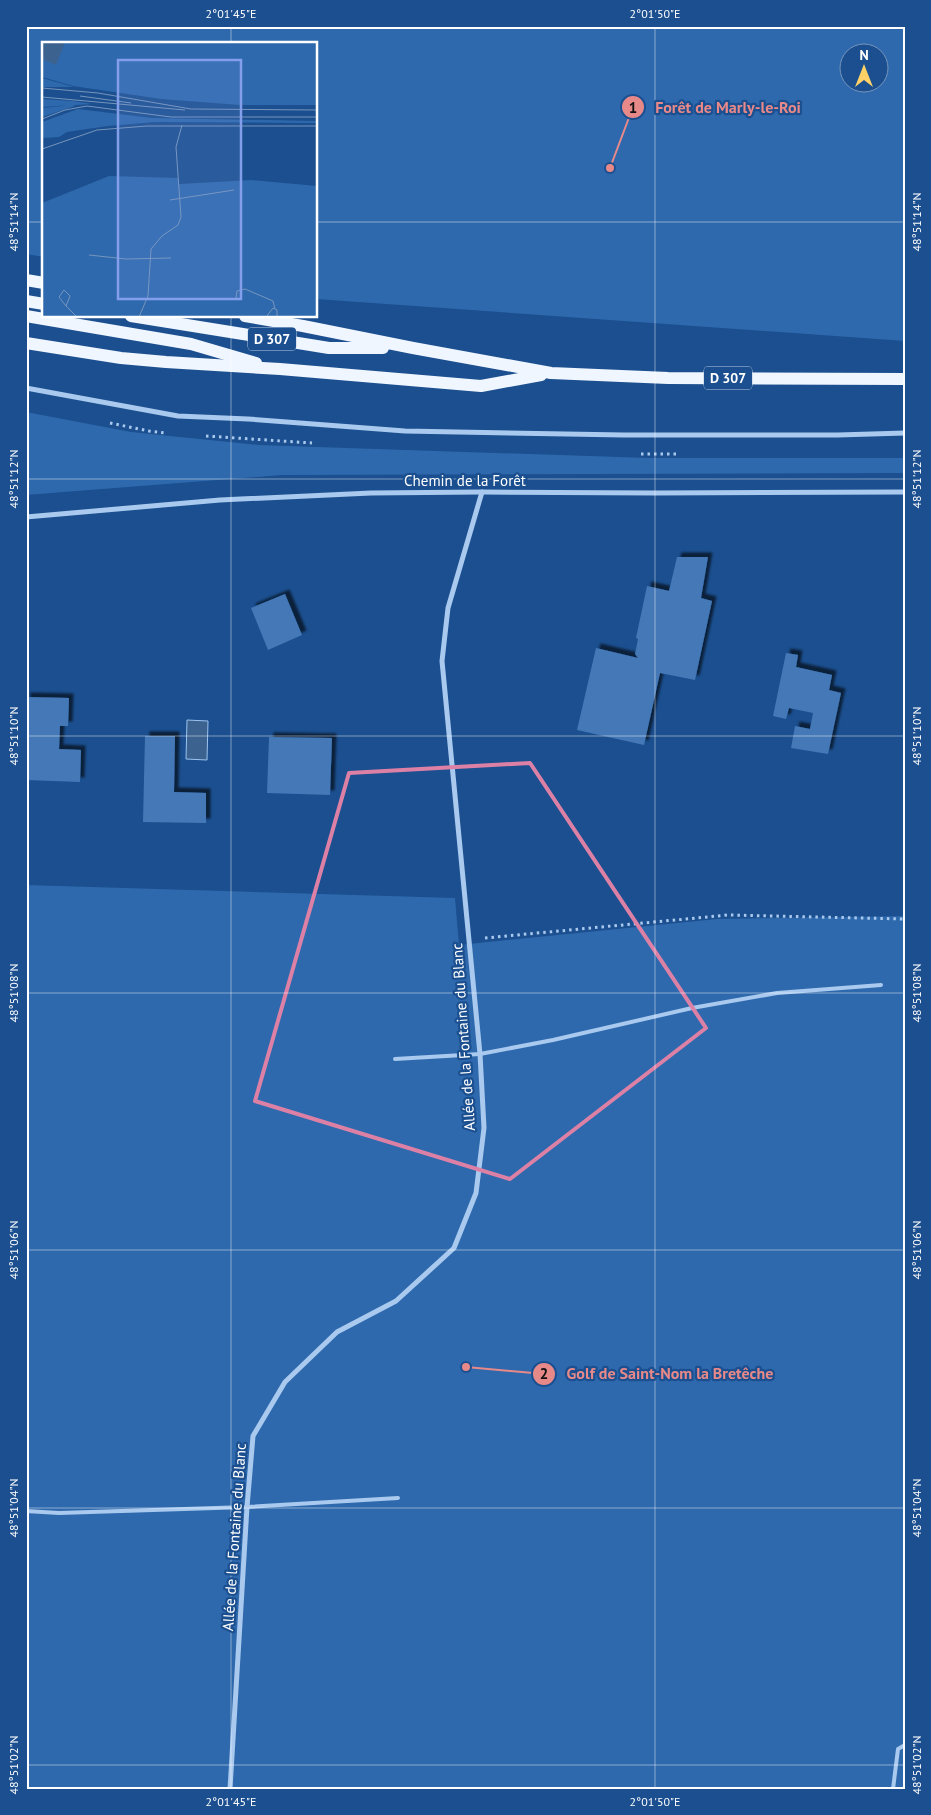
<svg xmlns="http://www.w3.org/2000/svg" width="931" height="1815" viewBox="0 0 931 1815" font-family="'PT Sans',sans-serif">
  <defs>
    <filter id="shadow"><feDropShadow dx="4.5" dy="-4.5" stdDeviation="1" flood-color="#0009"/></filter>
  </defs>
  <rect width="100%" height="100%" fill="#1b4f8f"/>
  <!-- green -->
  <g fill="#2e69ad" fill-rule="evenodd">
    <path d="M26 26H905V341L316 299V44H44V257L26 254ZM848 52H878V82H848Z"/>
    <path d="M26 412 131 432 258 445 649 458H905V473L282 475 26 495Z"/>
    <path d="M26 885 455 898 459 945 717 919 905 916V1789H26Z"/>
  </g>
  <!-- water -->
  <path fill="#3c6290" stroke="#9cc4f0" d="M187 720 208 721 207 760 186 759Z"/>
  <!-- building -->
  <g fill="#4478b7" filter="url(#shadow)">
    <path d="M677 557H708L701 598 712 601 695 680 660 673 644 745 577 730 596 648 638 658 635 654 638 639 636 638 647 586 669 591Z"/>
    <path d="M285 594 302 635 268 650 251 608Z"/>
    <path d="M786 653 798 655 796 667 832 675 829 690 841 693 828 754 791 748 795 726 810 729 813 713 789 708 786 719 773 716Z"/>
    <path d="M26 697 69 698 68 726H60L59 749 81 750 80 782 26 780Z"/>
    <path d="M145 736H175L174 792 206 793V823L143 822Z"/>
    <path d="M269 737 332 738 330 795 267 793Z"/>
  </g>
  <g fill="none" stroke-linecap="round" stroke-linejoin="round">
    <!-- path -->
    <g stroke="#a9c9ee" stroke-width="3" stroke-dasharray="2.5 4" stroke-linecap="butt">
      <path d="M110 423 149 431 165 433"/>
      <path d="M206 436 312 443"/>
      <path d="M641 454H680"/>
      <path d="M485 938 728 915 905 919"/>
    </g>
    <!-- lane -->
    <g stroke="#a9c9ee" stroke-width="4">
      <path d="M395 1059 480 1054 553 1040 692 1008 777 993 881 985"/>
      <path d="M26 1511 59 1513 247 1507 398 1498"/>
      <path d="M893 1789 898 1749 905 1745"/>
    </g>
    <!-- street -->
    <g stroke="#a9c9ee" stroke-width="5">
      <path d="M26 388 178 416 248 419 405 431 624 435H838L905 433"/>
      <path d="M26 517 220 500 371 493 482 492 655 493 905 492"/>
      <path d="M230 1789 247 1507 253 1436 285 1382 337 1332 396 1301 454 1248 476 1193 484 1128 480 1054 442 661 448 608 482 492"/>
    </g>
    <!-- primary -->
    <g stroke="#f0f6ff" stroke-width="12">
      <path d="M26 280 44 283"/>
      <path d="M26 301 44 304"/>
      <path d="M26 316 191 344 256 363"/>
      <path d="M131 316 329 348H383"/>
      <path d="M245 316 303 326 413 348 551 373 668 378 905 379"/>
      <path d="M26 343 121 358 166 362 280 369 481 386 541 375"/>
    </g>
  </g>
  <!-- marked area -->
  <path fill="none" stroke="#dd80a5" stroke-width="4" stroke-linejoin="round" d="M530 763 706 1028 510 1179 255 1101 349 773Z"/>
  <!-- ticks -->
  <path fill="none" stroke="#fff" stroke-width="1" stroke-opacity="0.45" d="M231 26V44M655 26V1789M26 222H44M316 222H905M231 316V1789M26 479H905M26 736H905M26 993H905M26 1250H905M26 1508H905M26 1765H905"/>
  <g text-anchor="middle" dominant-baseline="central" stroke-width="4.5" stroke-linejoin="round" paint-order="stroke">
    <!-- shield labels -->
    <g fill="#1b4f8f" stroke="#bbcadd" stroke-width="1">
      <rect x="248" y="327.5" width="48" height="23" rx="4"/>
      <rect x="704" y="366.5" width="48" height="23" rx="4"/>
    </g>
    <g font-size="14" font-weight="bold" fill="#fff">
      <text x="272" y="339">D 307</text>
      <text x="728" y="378">D 307</text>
    </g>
    <!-- street labels -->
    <g font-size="15" fill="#fff" stroke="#1b4f8f">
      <text x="465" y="480">Chemin de la Forêt</text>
      <text transform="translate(463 1037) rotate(-94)">Allée de la Fontaine du Blanc</text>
      <text transform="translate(234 1537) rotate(-86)">Allée de la Fontaine du Blanc</text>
    </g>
  </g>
  <!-- overview -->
  <g transform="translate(42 42)">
    <rect width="275" height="275" fill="#1b4f8f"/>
    <path d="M275 0V63H198L119 57 31 44 0 35 1 0ZM0 36 32 45H33H0ZM0 57 31 59 50 62 0 65ZM31 63 33 64 0 75V66ZM36 67 110 76 275 79V81L113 80 66 84 25 90 17 95 0 96V80ZM67 134 136 136 137 142 209 138 275 144V275H0V161Z" fill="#2e69ad"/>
    <path d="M3 0H23L14 23 0 17V3Z" fill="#3c6290"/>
    <path fill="none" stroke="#7695bc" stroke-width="1" d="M0 46 56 51 149 67 275 68M38 54 89 61M0 55 143 68M0 77 23 68 45 64 129 75H275M0 107 55 88 105 84H275M128 158 192 148M47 213 84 217 129 216M194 256 195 249 203 247 231 259 233 267M24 264 28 254 22 248 17 255 24 264 35 275M97 275 106 254 109 207 120 194 136 183 139 175 134 105 140 83M224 275 231 266 235 268V275"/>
    <path fill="#839eea" fill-opacity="0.15" stroke="#839eea" stroke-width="2.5" d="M76 18H199V257H76Z"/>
    <rect width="275" height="275" fill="none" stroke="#fff" stroke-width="2.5"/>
  </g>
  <!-- callouts -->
  <path fill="none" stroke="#e88989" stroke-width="2" d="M610 168L633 107M466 1367L544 1374"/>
  <g fill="#e88989" stroke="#1b4f8f" stroke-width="2">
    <circle cx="610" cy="168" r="5"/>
    <circle cx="466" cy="1367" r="5"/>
    <circle cx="633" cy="107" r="12"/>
    <circle cx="544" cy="1374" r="12"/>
  </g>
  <g font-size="15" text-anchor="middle" font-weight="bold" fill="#111">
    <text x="633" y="113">1</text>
    <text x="544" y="1379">2</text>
  </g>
  <g font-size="16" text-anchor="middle" font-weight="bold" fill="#e88989" stroke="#1b4f8f" stroke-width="4.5" stroke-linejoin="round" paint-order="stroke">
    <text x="728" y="113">Forêt de Marly-le-Roi</text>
    <text x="670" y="1379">Golf de Saint-Nom la Bretêche</text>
  </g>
  <!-- border -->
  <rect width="931" height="1815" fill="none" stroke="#1b4f8f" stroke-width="55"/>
  <!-- north arrow -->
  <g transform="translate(864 68)"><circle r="24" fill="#1b4f8f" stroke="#7695bc"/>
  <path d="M0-4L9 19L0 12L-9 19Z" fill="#ffd166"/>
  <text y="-8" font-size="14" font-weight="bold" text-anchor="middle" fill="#ffffff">N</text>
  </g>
  <rect x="28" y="28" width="876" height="1760" fill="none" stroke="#fff" stroke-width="2"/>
  <g font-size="12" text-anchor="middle" fill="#fff">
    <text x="231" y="18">2°01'45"E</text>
    <text x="655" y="18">2°01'50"E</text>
    <text transform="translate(14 222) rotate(-90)" y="4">48°51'14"N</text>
    <text transform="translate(917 222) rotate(-90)" y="4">48°51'14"N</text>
    <text transform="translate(14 479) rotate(-90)" y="4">48°51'12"N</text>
    <text transform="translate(917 479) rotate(-90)" y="4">48°51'12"N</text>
    <text transform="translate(14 736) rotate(-90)" y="4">48°51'10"N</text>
    <text transform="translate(917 736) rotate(-90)" y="4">48°51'10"N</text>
    <text transform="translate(14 993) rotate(-90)" y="4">48°51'08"N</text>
    <text transform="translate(917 993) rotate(-90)" y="4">48°51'08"N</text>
    <text transform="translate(14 1250) rotate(-90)" y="4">48°51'06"N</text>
    <text transform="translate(917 1250) rotate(-90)" y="4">48°51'06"N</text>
    <text transform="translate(14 1508) rotate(-90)" y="4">48°51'04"N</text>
    <text transform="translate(917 1508) rotate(-90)" y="4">48°51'04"N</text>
    <text transform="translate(14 1765) rotate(-90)" y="4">48°51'02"N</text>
    <text transform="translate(917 1765) rotate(-90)" y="4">48°51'02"N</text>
    <text x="231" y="1806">2°01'45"E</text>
    <text x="655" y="1806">2°01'50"E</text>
  </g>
</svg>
